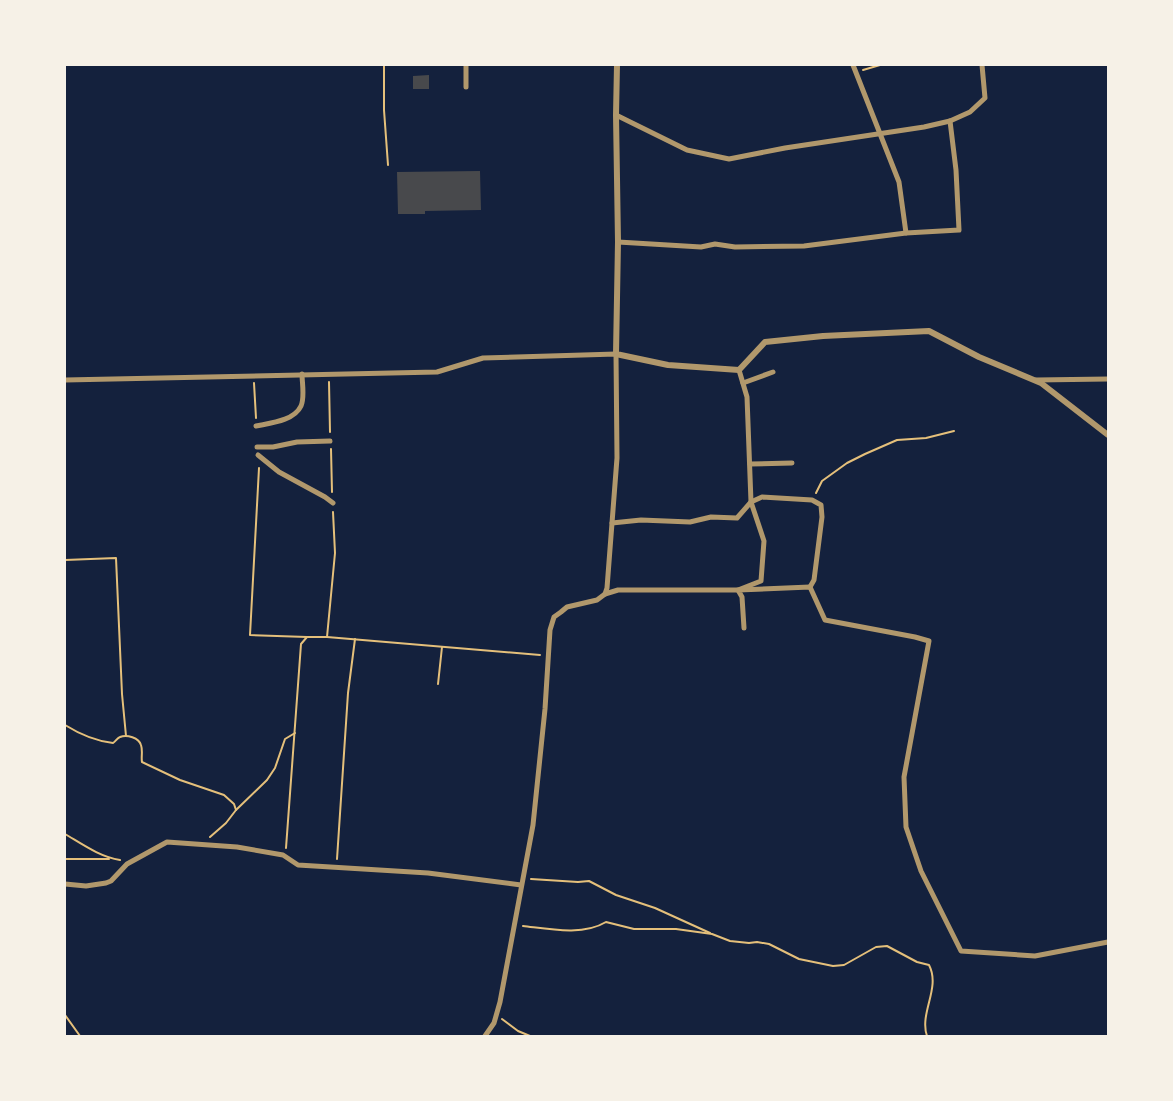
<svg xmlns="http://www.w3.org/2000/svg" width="1173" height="1101" viewBox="0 0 1173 1101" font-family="'Archivo Narrow',sans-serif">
  <rect width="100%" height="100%" fill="#14213d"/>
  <!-- building -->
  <g fill="#48494c">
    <path d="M429 75V89H413V76Z"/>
    <path d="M480 171 481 210 425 211V214H398L397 172Z"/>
  </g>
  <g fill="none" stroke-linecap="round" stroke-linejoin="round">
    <!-- path -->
    <g stroke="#e5c07b" stroke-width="2">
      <path d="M384 65V110L388 165"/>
      <path d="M863 70 880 65"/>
      <path d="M329 382 330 432"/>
      <path d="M254 383 256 418"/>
      <path d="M331 449 332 492"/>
      <path d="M259 468 250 635 307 637"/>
      <path d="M816 493 822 481 847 463 865 454 897 440 926 438 954 431"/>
      <path d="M65 560 116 558 122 694 126 736"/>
      <path d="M327 637 335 553 333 512"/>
      <path d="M438 684 442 647"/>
      <path d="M65 725C81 735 95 741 113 743 116 741 117 738 120 737 127 734 139 738 141 745 143 751 141 757 142 762L180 780 224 795 234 804 236 810"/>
      <path d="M65 834C82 844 100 857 120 860"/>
      <path d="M210 837 226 823 236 810 267 780 275 768 285 739 295 733"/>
      <path d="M286 848 301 644 307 637H327L540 655"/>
      <path d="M65 859H109"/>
      <path d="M337 859 348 693 355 639"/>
      <path d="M531 879 578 882 589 881 616 895 655 908 710 933"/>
      <path d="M523 926C549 929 583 936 606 922L634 929H676L712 934 730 941 749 943 757 942 769 944 799 959 833 966 844 965 876 947 887 946 917 962 929 965C941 988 919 1013 927 1036"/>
      <path d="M65 1015 80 1036"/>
      <path d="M502 1019 518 1031 530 1036"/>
    </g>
    <!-- minor -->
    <g stroke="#b1986c" stroke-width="5">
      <path d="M466 65V87"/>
      <path d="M853 65 899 182 906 233 959 230 956 170 950 121"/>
      <path d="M616 115 687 150 729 159 785 148 924 127 950 121 970 112 985 98 982 65"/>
      <path d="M618 242 701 247 715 244 735 247 804 246 906 233"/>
      <path d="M65 380 437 372 483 358 616 354 617 458 607 588 605 594 618 590H738L761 581 764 541 751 502 747 397 739 370"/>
      <path d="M1036 380 1108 379"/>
      <path d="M743 383 773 372"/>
      <path d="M256 426C270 423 294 421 301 406 305 397 302 383 302 374"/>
      <path d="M257 447H273L297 442 330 441"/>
      <path d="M258 455 279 472 325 497 333 503"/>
      <path d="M750 464 792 463"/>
      <path d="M612 523 641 520 690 522 711 517 737 518 751 502 762 497 812 500 821 505 822 517 814 580 810 587"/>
      <path d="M744 628 742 597 738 590 810 587 825 620 915 637 929 641 904 777 906 827 921 871 961 951 1035 956 1108 942"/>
      <path d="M65 884 86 886 106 883 111 881 127 864 167 842 237 847 283 855 298 865 428 873 521 885"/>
      <path d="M485 1036 494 1023 500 1002 533 825 545 709 550 630 554 617 561 612 567 607 597 600 605 594"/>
    </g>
    <!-- tertiary -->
    <path stroke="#b1986c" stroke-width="6" d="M617 65 616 115 618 242 616 354 668 365 739 370 765 342 823 336 929 331 979 357 1041 383 1108 435"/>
  </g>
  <!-- border -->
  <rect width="1173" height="1101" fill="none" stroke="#f6f1e7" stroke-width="132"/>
</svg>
